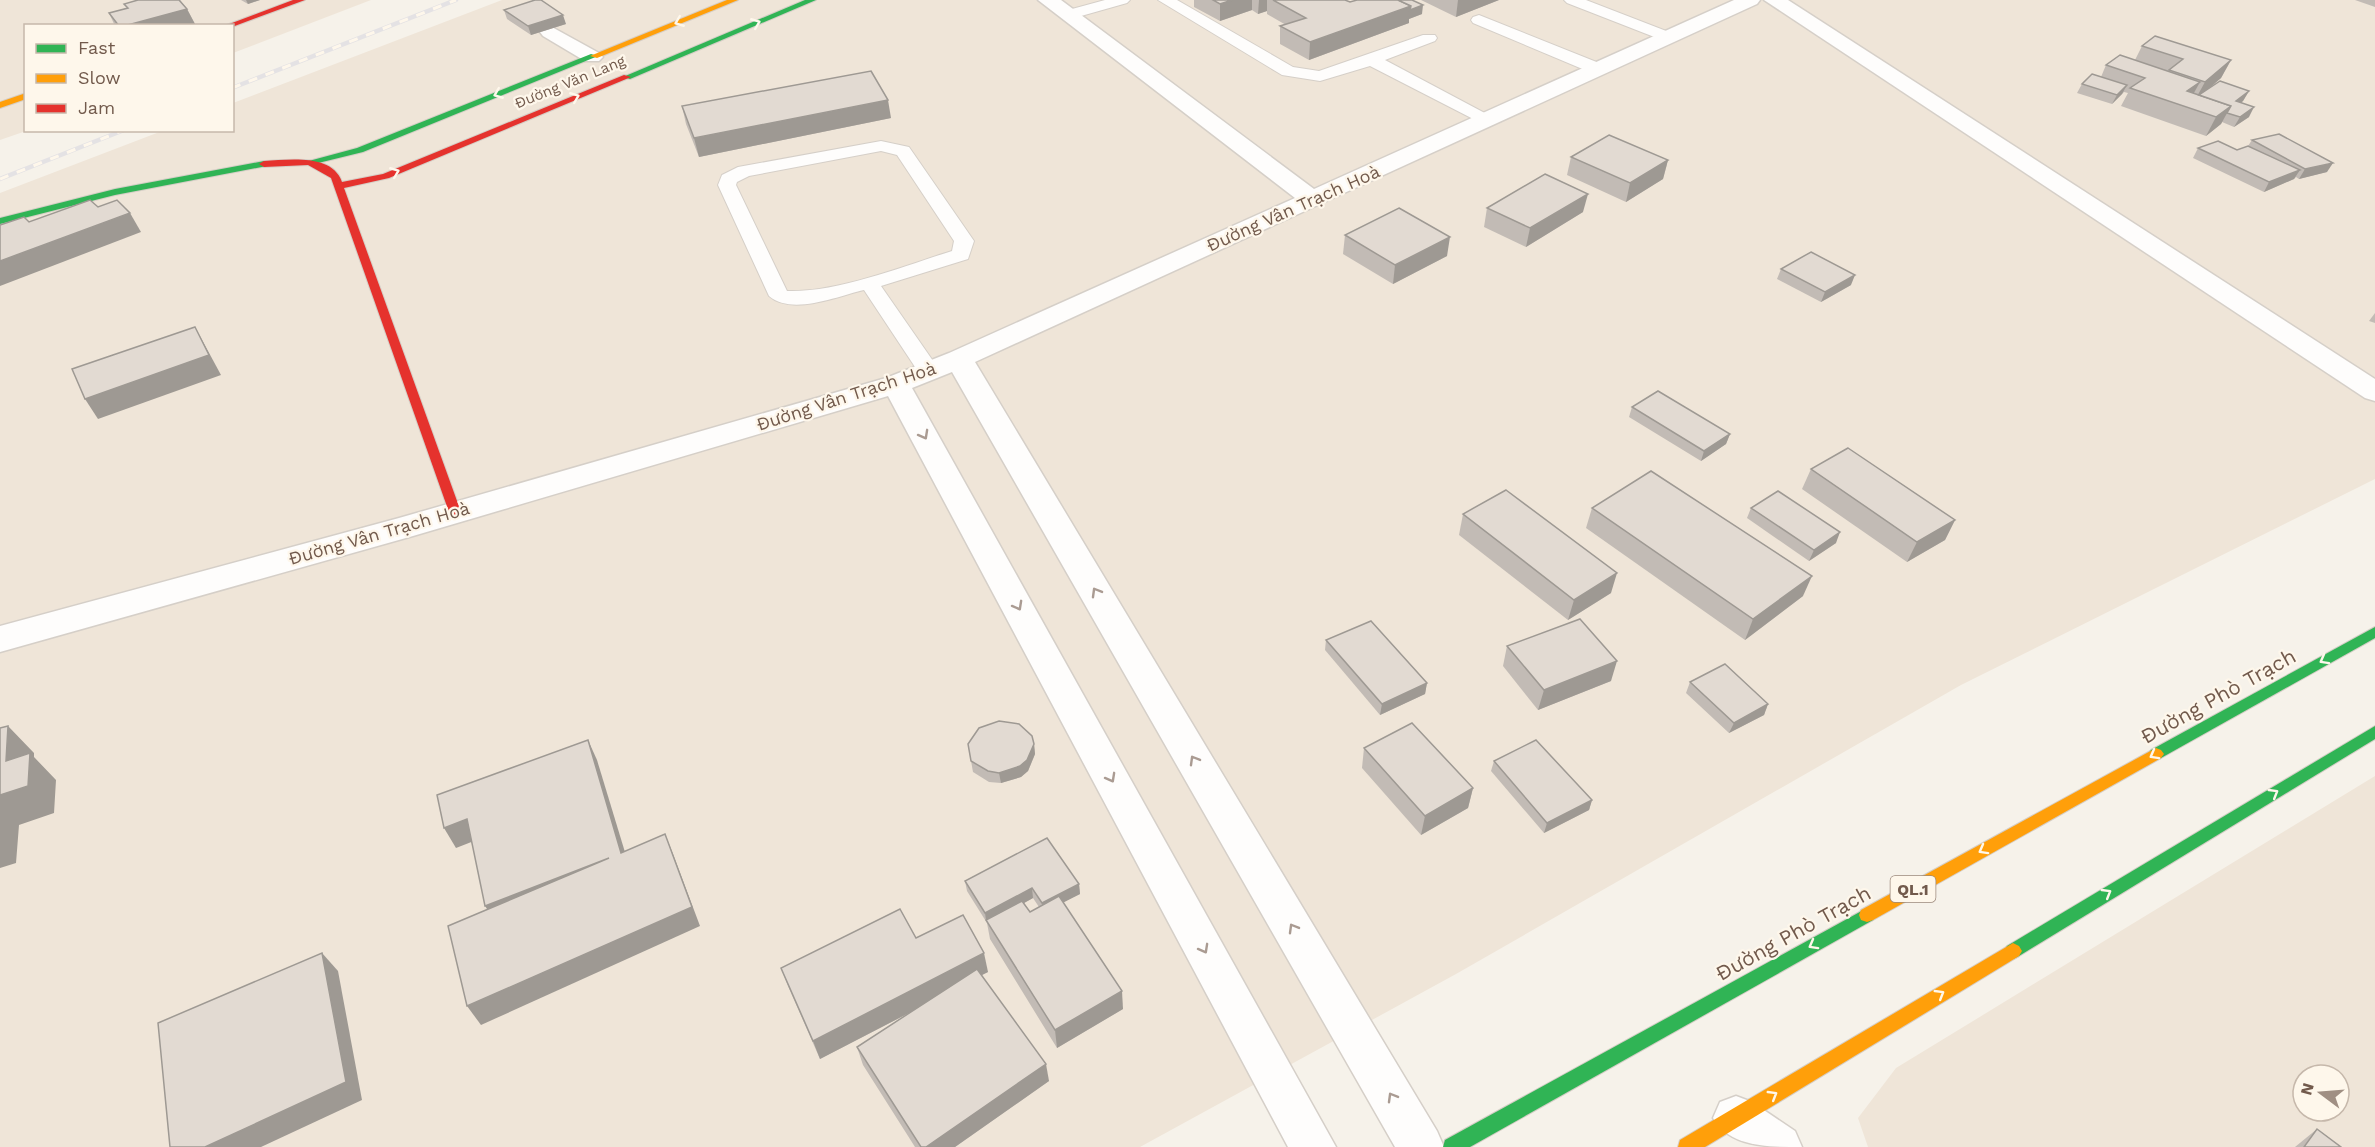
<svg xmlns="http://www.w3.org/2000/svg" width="2375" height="1147" viewBox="0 0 2375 1147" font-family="'Work Sans',sans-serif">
  <rect width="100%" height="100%" fill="#f6f2ea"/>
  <!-- residential -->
  <g fill="#efe5d8" fill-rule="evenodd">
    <path d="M0 0H371L233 53 232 26H26V131L0 140Z"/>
    <path d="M502 0H2375V479L1961 685 1456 974 1140 1147H0V193L162 131 232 130 233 103Z"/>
    <path d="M2375 776V1147H1868L1858 1118 1896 1068ZM2303 1075H2339V1111H2303Z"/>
  </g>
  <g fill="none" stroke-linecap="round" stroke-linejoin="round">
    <defs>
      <g id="lane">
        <path d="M1105 0H1130L1127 3 1067 20 1059 15 1061 12Z"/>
        <path d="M1158 0H1177L1293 67 1319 71 1423 35H1435L1437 38 1435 41 1385 60 1496 119 1493 123H1481L1370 66 1320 81 1282 75Z"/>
        <path d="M1564 0H1586L1674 34 1676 37 1668 42 1662 40 1567 3Z"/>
        <path d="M1479 15 1604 65 1606 69 1604 73H1592L1473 23 1471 20 1473 17Z"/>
        <path d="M881 141 909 147 974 241 968 259 881 286 940 371 937 376H921L864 290C838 296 792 316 769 296L718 185 722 175 738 167ZM881 151 897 155 954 241 952 251C904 266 836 293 787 291L736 185 737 182 749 176Z"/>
      </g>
      <g id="street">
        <path d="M1038 0H1061L1314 189 1734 0H1760L1757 4 975 362 1437 1131 1444 1147H1395L952 372 912 388 1336 1147H1288L888 396 413 536 0 652V626L399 518 886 378 949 353 1295 198Z"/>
        <path d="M1764 0H1788L2375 379V401L2365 398Z"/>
        <path d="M550 26 599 53 603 57 599 61H585L543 36 540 32 543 28Z"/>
        <path d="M1736 1096 1752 1102 1795 1131 1802 1147C1766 1147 1730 1147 1713 1118L1720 1102Z"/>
      </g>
      <g id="fast">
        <path d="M805 0H816L630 79 623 77Z"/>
        <path d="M591 54 598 56 363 152 310 165 305 162 357 148Z"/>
        <path d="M264 161 267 162V166L115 195 0 224V218L115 189Z"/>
        <path d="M2375 627V638L2161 758 2156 760 2151 758 2148 754 2151 750Z"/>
        <path d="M2375 726V739L2019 956 2013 959 2007 956 2004 951 2007 946Z"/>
        <path d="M1867 908 1873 910 1875 915 1873 920 1470 1147H1443L1445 1140Z"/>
      </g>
      <g id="slow">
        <path d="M727 0H738L597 58 590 56Z"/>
        <path d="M26 93V99L0 108V102Z"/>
        <path d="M2156 748 2161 750 2164 754 2161 758 1873 920 1867 922 1861 920 1859 915 1861 910Z"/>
        <path d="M2013 943 2019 946 2022 951 2019 956 1705 1147H1678L1680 1140Z"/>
      </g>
      <g id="jam">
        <path d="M293 0H305L232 27 224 26Z"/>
        <path d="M624 75 631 77 389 178 344 188 461 512 455 516 450 515 331 178 308 165 264 167 259 164 264 161C288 160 332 153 342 182L383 174Z"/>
      </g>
    </defs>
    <!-- lane casing -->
    <use href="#lane" stroke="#d5cfc8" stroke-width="2"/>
    <!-- street casing -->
    <use href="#street" stroke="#d5cfc8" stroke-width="3"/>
    <!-- fast casing -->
    <use href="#fast" stroke="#d5cec6" stroke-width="2"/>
    <!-- slow casing -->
    <use href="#slow" stroke="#d5cec6" stroke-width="2"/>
    <!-- jam casing -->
    <use href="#jam" stroke="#d5cec6" stroke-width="2"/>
    <!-- lane -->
    <use href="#lane" fill="#fefdfc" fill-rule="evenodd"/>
    <!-- street -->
    <use href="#street" fill="#fefdfc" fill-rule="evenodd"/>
    <!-- fast -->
    <use href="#fast" fill="#30b455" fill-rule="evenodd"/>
    <!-- slow -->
    <use href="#slow" fill="#ff9f0a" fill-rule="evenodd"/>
    <!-- jam -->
    <use href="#jam" fill="#e5322d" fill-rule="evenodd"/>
    <defs>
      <g id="rail">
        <path d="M232 88 456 0"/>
        <path d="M0 179 124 130"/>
      </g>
    </defs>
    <!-- rail casing -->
    <use href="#rail" stroke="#e4e2e4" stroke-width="4.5"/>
    <!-- rail -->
    <use href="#rail" stroke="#fef7eb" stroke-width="3" stroke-dasharray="9" stroke-linecap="butt"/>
  </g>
  <!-- wall -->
  <g fill="#c2bbb5" fill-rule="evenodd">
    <path d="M138 0H180L187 9 196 26H115L109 13 127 8 124 4Z"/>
    <path d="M241 0H260L248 4Z"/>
    <path d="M1194 0H1345L1350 2 1422 14 1409 19V23L1309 60 1280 44V26L1286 25 1267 14V11L1258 14 1252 10 1220 21 1194 7Z"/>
    <path d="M1421 0H1499L1456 17Z"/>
    <path d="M2355 0H2375V7Z"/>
    <path d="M504 10 566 24 531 35 507 19Z"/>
    <path d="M2142 46 2231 60 2221 78 2209 89 2249 91 2243 101 2241 103 2249 117 2234 127 2222 122 2221 124 2206 136 2121 106 2128 93 2124 92 2112 104 2077 93 2082 84 2101 77 2106 65 2135 60Z"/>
    <path d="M682 106 891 118 699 157 686 124Z"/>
    <path d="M2252 140 2327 172 2299 179 2296 177 2294 179 2264 192 2193 158 2198 148 2237 150 2248 146Z"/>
    <path d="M1571 157 1668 160 1663 179 1626 202 1567 175Z"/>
    <path d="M1487 208 1583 212 1526 247 1484 227Z"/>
    <path d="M1345 235 1447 256 1393 284 1343 254Z"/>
    <path d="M1781 269 1851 285 1821 302 1777 279Z"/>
    <path d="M2375 313V323L2369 321Z"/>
    <path d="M1632 407 1730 434 1726 444 1701 461 1629 417Z"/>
    <path d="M1811 469 1955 520 1945 540 1907 562 1802 489Z"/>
    <path d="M1592 508 1803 596 1745 640 1586 528Z"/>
    <path d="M1751 508 1836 543 1809 561 1747 518Z"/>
    <path d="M1463 514 1611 593 1568 620 1459 535Z"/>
    <path d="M1326 640 1427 683 1425 694 1380 715 1325 650Z"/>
    <path d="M1507 646 1611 681 1538 710 1503 666Z"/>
    <path d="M1690 682 1768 704 1764 715 1729 733 1686 693Z"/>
    <path d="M968 744H1034L1035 754 1028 771 1021 777 1001 783 989 782 973 772Z"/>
    <path d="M1364 748 1473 788 1468 808 1421 835 1362 768Z"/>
    <path d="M1494 761 1592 800 1589 810 1544 833 1491 771Z"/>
    <path d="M965 881 1079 884 1080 894 1063 902 1123 1009 1057 1048 990 939 987 923 967 891ZM1033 898 1039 907 1030 912 1024 903Z"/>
    <path d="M916 938 988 972 981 975 1049 1081 955 1147H915L863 1065 857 1047 911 1012 820 1059 788 986 781 968Z"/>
    <path d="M2317 1129 2341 1147H2295Z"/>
  </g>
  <!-- shaded-wall -->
  <g fill="#9e9993">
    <path d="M246 0H260L248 4Z"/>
    <path d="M1232 0H1252V10L1220 21V4Z"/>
    <path d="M1259 0H1267V11L1258 14Z"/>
    <path d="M1458 0H1499L1456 17Z"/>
    <path d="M1423 5 1422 14 1409 19V23L1309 60 1310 42 1411 6Z"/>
    <path d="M187 9 196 26H124Z"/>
    <path d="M563 15 566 24 531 35 528 26Z"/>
    <path d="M2231 60 2221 78 2195 100 2205 82Z"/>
    <path d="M2200 82 2190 100 2187 91Z"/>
    <path d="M2127 85 2122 94 2112 104 2117 95Z"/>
    <path d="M2249 91 2243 101 2231 110 2236 101Z"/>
    <path d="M888 100 891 118 699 157 694 138Z"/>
    <path d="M2231 106 2221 124 2206 136 2216 117Z"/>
    <path d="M2254 107 2249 117 2234 127 2240 117Z"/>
    <path d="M1668 160 1663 179 1626 202 1630 183Z"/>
    <path d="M2333 163 2327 172 2299 179 2305 169Z"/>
    <path d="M2300 170 2294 179 2264 192 2269 182Z"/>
    <path d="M1588 194 1583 212 1526 247 1530 228Z"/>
    <path d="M130 213 141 232 0 286V261Z"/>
    <path d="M1450 237 1447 256 1393 284 1395 265Z"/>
    <path d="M1855 275 1851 285 1821 302 1825 292Z"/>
    <path d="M195 327 221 375 98 419 85 399Z"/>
    <path d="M1730 434 1726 444 1701 461 1704 451Z"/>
    <path d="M1955 520 1945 540 1907 562 1917 542Z"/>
    <path d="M1840 532 1836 543 1809 561 1814 550Z"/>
    <path d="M1617 573 1611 593 1568 620 1574 600Z"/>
    <path d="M1812 576 1803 596 1745 640 1753 619Z"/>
    <path d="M1617 661 1611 681 1538 710 1544 690Z"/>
    <path d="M1427 683 1425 694 1380 715 1382 704Z"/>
    <path d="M1768 704 1764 715 1729 733 1734 723Z"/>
    <path d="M8 726 34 753V757L56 780 54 813 19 825 16 863 0 868V795L6 761Z"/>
    <path d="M588 740 597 760 631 872 621 853Z"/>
    <path d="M1034 744 1035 754 1028 771 1021 777 1001 783 999 773Z"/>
    <path d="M1473 788 1468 808 1421 835 1425 816Z"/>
    <path d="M1592 800 1589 810 1544 833 1547 823Z"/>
    <path d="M467 819 479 839 456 848 444 828Z"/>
    <path d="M665 834 673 854 700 926 481 1025 467 1006Z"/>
    <path d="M609 858 498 925 485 906Z"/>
    <path d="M1079 884 1080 894 1043 913 1042 903Z"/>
    <path d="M1032 888 1033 898 988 923 986 920 985 913Z"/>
    <path d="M322 953 338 971 362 1100 261 1147H205Z"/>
    <path d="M984 953 988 972 820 1059 813 1041Z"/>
    <path d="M1122 991 1123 1009 1057 1048 1055 1030Z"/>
    <path d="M1046 1064 1049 1081 955 1147H926Z"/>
  </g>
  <!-- building -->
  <g fill="#e2dad2" stroke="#9e9993" stroke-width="1.5">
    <path d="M138 0H179L187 9 124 26H119L109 13 128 8 124 4Z"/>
    <path d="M535 0H541L563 15 528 26 504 10Z"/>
    <path d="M1213 0H1232L1220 4Z"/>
    <path d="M1273 0H1345L1350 2 1357 0H1398L1411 6 1310 42 1280 26 1306 18Z"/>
    <path d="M1398 0H1412L1423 5 1410 10 1411 6Z"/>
    <path d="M2155 36 2231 60 2205 82 2169 70 2183 59 2142 46Z"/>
    <path d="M2120 55 2200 82 2187 91 2231 106 2216 117 2130 88 2145 78 2106 65Z"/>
    <path d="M871 71 888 100 694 138 682 106Z"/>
    <path d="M2092 74 2127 85 2117 95 2082 84Z"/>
    <path d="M2220 81 2249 91 2236 101 2254 107 2240 117 2227 113 2231 106 2199 95Z"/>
    <path d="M2279 134 2333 163 2305 169 2252 140Z"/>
    <path d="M1609 135 1668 160 1630 183 1571 157Z"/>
    <path d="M2218 141 2237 150 2248 146 2300 170 2269 182 2198 148Z"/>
    <path d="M1545 174 1588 194 1530 228 1487 208Z"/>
    <path d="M90 200 98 207 117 200 130 213 0 261V225L24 217 29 222Z"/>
    <path d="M1399 208 1450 237 1395 265 1345 235Z"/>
    <path d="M1811 252 1855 275 1825 292 1781 269Z"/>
    <path d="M195 327 209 355 85 399 72 369Z"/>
    <path d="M1658 391 1730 434 1704 451 1632 407Z"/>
    <path d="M1848 448 1955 520 1917 542 1811 469Z"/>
    <path d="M1651 471 1812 576 1753 619 1592 508Z"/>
    <path d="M1506 490 1617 573 1574 600 1463 514Z"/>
    <path d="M1778 491 1840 532 1814 550 1751 508Z"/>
    <path d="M1580 619 1617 661 1544 690 1507 646Z"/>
    <path d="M1371 621 1427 683 1382 704 1326 640Z"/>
    <path d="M1725 664 1768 704 1734 723 1690 682Z"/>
    <path d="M999 721 1019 724 1032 736 1034 744 1027 760 1020 766 999 773 988 771 971 761 968 744 979 728Z"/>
    <path d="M1412 723 1473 788 1425 816 1364 748Z"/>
    <path d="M8 726 6 761 30 753 28 786 0 795V728Z"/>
    <path d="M588 740 621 853 665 834 692 907 467 1006 448 926 609 858 485 906 467 819 444 828 437 795Z"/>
    <path d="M1536 740 1592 800 1547 823 1494 761Z"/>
    <path d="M1047 838 1079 884 1042 903 1032 888 985 913 965 881Z"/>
    <path d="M1059 896 1122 991 1055 1030 986 920 1022 901 1030 912Z"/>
    <path d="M900 909 916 938 963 915 984 953 813 1041 781 968Z"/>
    <path d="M322 953 346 1082 205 1147H170L158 1023Z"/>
    <path d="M977 969 1046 1064 926 1147H921L857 1047Z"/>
    <path d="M2317 1129 2341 1147H2304Z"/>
  </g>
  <!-- one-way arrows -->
  <defs><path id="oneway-chevron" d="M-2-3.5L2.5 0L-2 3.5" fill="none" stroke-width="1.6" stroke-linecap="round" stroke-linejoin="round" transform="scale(1.5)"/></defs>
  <g stroke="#fef7eb">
    <use href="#oneway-chevron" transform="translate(679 22) rotate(158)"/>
    <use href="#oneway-chevron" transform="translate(756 23) rotate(-22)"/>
    <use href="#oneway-chevron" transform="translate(498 94) rotate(158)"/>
    <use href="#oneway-chevron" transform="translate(575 97) rotate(-22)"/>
    <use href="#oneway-chevron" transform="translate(395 172) rotate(-22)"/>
    <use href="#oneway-chevron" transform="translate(2324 660) rotate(151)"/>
    <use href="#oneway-chevron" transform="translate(2154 755) rotate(151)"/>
    <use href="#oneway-chevron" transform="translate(2274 793) rotate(-31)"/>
    <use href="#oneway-chevron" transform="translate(1983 850) rotate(151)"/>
    <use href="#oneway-chevron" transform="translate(2107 893) rotate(-31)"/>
    <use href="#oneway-chevron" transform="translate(1813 945) rotate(151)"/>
    <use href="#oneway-chevron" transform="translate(1940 994) rotate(-31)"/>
    <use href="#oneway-chevron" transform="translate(1773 1095) rotate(-31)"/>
  </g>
  <g stroke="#aa9b92">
    <use href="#oneway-chevron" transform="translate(924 435) rotate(61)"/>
    <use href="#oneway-chevron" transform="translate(1096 592) rotate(-120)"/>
    <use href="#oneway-chevron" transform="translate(1018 606) rotate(61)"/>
    <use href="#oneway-chevron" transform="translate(1194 760) rotate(-120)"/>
    <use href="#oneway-chevron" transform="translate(1111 778) rotate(61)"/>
    <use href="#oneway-chevron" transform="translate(1293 928) rotate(-120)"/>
    <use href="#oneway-chevron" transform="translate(1204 949) rotate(61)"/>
    <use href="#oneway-chevron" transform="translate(1392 1097) rotate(-120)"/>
  </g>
  <g text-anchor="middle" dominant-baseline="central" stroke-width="4.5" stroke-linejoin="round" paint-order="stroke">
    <!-- far-street labels -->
    <g font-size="15" fill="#725a4c" stroke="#fef7eb">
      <text transform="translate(570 82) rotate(-22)">Đường Văn Lang</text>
    </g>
    <!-- shield labels -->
    <rect fill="#fef7eb" stroke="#9c897c" stroke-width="1.5" x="1890.5" y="876" width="45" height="26" rx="4.5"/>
    <g font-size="16" font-weight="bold" fill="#725a4c">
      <text x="1913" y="889">QL.1</text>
    </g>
    <!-- street labels -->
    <g font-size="18" fill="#725a4c" stroke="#fef7eb">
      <text transform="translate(1293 208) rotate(-24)">Đường Vân Trạch Hoà</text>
      <text transform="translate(846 396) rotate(-18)">Đường Vân Trạch Hoà</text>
      <text transform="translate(379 533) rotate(-16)">Đường Vân Trạch Hoà</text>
    </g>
    <!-- near-street labels -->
    <g font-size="21" fill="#725a4c" stroke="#fef7eb">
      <text transform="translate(2218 696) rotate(-29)">Đường Phò Trạch</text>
      <text transform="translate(1793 933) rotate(-29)">Đường Phò Trạch</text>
    </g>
  </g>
  <!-- legend -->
  <rect x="24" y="24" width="210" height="108" fill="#fef7eb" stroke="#c6b8ab" stroke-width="1.5"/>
  <rect x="36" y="44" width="30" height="9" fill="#30b455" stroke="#c6b8ab" stroke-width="1.5"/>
  <text x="78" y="54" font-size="18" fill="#725a4c">Fast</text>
  <rect x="36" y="74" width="30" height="9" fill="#ff9f0a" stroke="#c6b8ab" stroke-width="1.5"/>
  <text x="78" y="84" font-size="18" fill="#725a4c">Slow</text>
  <rect x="36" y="104" width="30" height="9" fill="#e5322d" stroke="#c6b8ab" stroke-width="1.5"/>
  <text x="78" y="114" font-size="18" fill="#725a4c">Jam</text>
  <!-- north arrow -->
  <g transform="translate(2321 1093) rotate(286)"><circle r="28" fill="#fef7eb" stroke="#c6b8ab" stroke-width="1.5"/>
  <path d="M0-4.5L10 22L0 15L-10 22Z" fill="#a08f83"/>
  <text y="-9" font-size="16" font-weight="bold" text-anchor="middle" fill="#725a4c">N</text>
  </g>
</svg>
